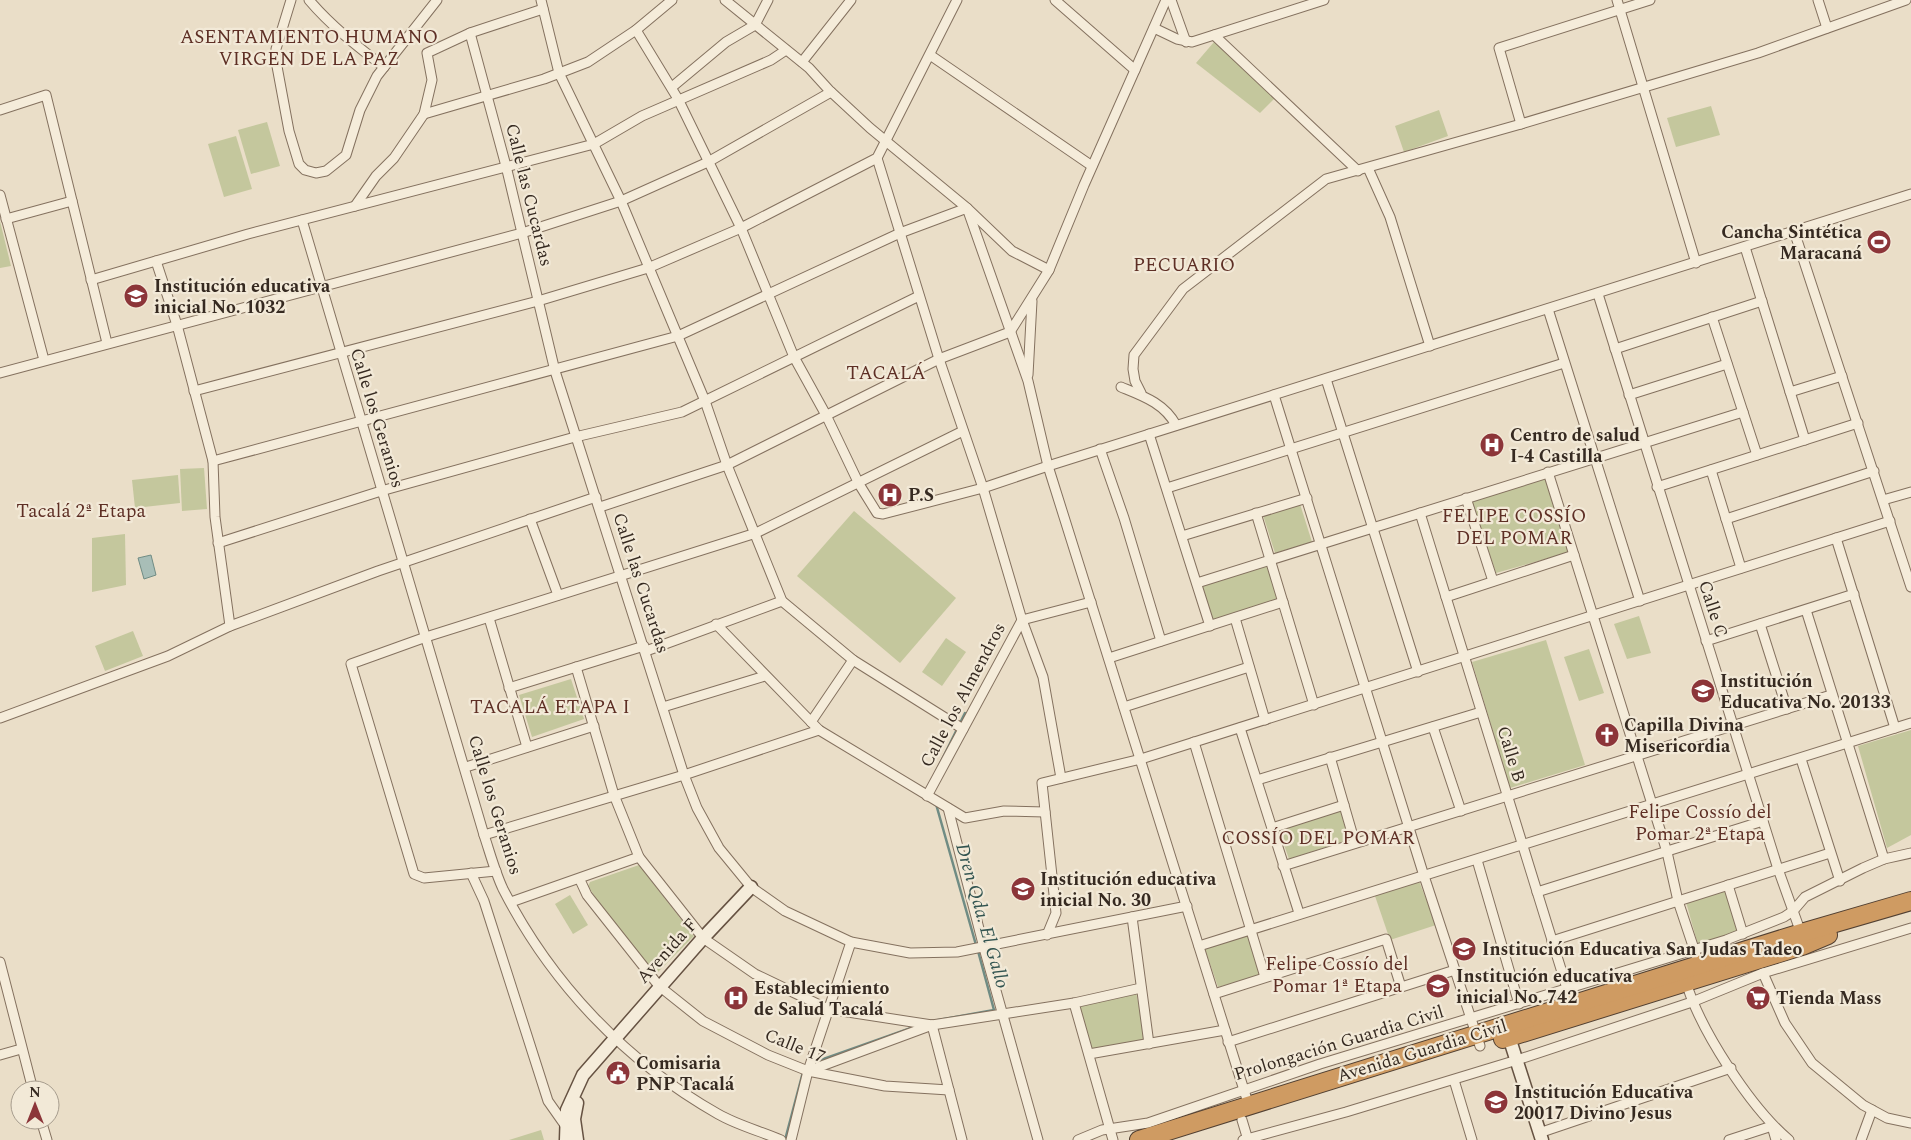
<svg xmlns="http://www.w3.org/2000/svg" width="1911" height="1140" viewBox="0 0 1911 1140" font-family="Spectral,serif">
  <rect width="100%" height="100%" fill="#eadec8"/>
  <!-- green -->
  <g fill="#c4c79d">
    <path d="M1214 42 1276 97 1260 113 1196 63Z"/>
    <path d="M1711 106 1720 135 1676 147 1667 118Z"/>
    <path d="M1439 110 1448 136 1404 152 1395 126Z"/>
    <path d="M267 122 280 166 251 174 238 130Z"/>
    <path d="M236 136 252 189 224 197 208 144Z"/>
    <path d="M0 221 11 266 0 268Z"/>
    <path d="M204 468 207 509 182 511 180 469Z"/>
    <path d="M178 475 180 503 135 508 132 480Z"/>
    <path d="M1547 478 1570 552 1496 573 1471 500Z"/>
    <path d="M1300 504 1312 542 1275 553 1263 515Z"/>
    <path d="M854 511 956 598 900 663 797 576Z"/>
    <path d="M125 534 126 585 92 592V538Z"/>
    <path d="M1267 565 1278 600 1210 620 1199 586Z"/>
    <path d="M1639 616 1651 653 1627 659 1614 624Z"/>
    <path d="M133 631 143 656 105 671 95 646Z"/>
    <path d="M946 638 966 652 942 686 922 672Z"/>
    <path d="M1546 640 1585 765 1510 788 1472 662Z"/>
    <path d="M1589 649 1604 693 1579 701 1564 657Z"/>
    <path d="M571 679 584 719 532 737 519 695Z"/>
    <path d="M1911 730V835L1887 848 1858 746Z"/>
    <path d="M1343 808 1352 839 1289 859 1278 828Z"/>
    <path d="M639 865 694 936 656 974 612 922 588 886 590 882Z"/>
    <path d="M1419 881 1436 925 1390 940 1375 896Z"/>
    <path d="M1725 890 1737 931 1698 945 1686 902Z"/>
    <path d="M570 895 588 925 573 934 555 904Z"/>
    <path d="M1249 934 1261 975 1218 987 1205 949Z"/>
    <path d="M1136 992 1146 1040 1091 1050 1079 1005Z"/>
    <path d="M541 1130 544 1140H509Z"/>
  </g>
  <!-- water -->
  <path fill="#a8beb7" stroke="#708c84" d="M151 555 156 575 144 579 138 558Z"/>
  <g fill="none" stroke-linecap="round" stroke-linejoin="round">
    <!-- stream -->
    <g stroke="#708c84" stroke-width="2.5">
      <path d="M934 776 965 713"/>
      <path d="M936 804 976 945"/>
      <path d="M933 1021 994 1010 978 951"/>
      <path d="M815 1062 911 1028"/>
      <path d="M785 1140 803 1072"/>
    </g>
    <defs>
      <g id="street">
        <path d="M291 0 276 49V61L289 131 299 164 305 170 316 173 326 171 346 155 360 110 377 76 437 0"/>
        <path d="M309 0C331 26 357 46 384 67"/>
        <path d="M541 0 559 73 621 201 705 401 727 465 782 601 853 660 963 729"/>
        <path d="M725 0 809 68 829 90 870 128 967 208 1012 251 1049 270"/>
        <path d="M1055 0 1135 70"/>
        <path d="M1171 0 1186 42"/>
        <path d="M1617 0 1696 263"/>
        <path d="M1818 0 1827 28"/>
        <path d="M1154 28 1177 39 1192 42 1324 0"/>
        <path d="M636 30 678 99 741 228 794 357 826 415 859 484 877 513 883 514 983 488 1048 466 1911 194"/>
        <path d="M470 33 506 166 555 371 684 775 697 808 719 848 751 887 785 911 851 942 910 953 957 952 1187 906"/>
        <path d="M1214 35 1358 171"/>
        <path d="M930 55 1092 166"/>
        <path d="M802 62 851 0"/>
        <path d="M672 87 726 42 755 25 768 0"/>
        <path d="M0 110 46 95 107 343"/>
        <path d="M424 114 544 79 588 62 636 30 672 0"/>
        <path d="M1521 124 1499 48 1650 0"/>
        <path d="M877 158 939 359 983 488 1022 620 1043 677 1061 778"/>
        <path d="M1368 168 1390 217 1430 346"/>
        <path d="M0 195 44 360"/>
        <path d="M355 206 376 176 394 158 424 114 432 80 427 53 470 33 543 9"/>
        <path d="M6 219 72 201"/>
        <path d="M302 220 484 835C490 853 495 872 503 889 551 983 626 1062 718 1114 737 1125 760 1131 781 1140"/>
        <path d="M1794 231 1911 587"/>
        <path d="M1745 247 1805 440"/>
        <path d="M156 261 177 325 213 461 215 517 230 626"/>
        <path d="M91 280 248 234 594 144 642 116 771 60 786 50"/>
        <path d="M1598 294 1778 869 1801 933"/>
        <path d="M1548 309 1640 601"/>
        <path d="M1712 317 1757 455"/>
        <path d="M1615 349 1762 301"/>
        <path d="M0 373 522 233 621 201 708 162 831 92"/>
        <path d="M1028 375 1032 301"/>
        <path d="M1326 379 1418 672"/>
        <path d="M1121 387C1143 396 1164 403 1176 425"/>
        <path d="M194 391 538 301 648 268 741 228 877 158 957 0"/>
        <path d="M1790 392 1842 376"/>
        <path d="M1141 393 1135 381 1133 369 1134 355 1183 289 1326 179 1521 124 1758 53 1906 0"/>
        <path d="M1274 395 1424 876 1480 1046"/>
        <path d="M1629 395 1727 364"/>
        <path d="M1149 434 1210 626"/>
        <path d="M1100 449 1124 518 1161 641"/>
        <path d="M213 461 678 336 900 233 967 208 1028 381 1048 466 1249 1106"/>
        <path d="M1711 470 1741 568"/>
        <path d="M1548 472 1667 852 1678 901 1696 955"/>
        <path d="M1657 487 1858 423"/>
        <path d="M1167 488 1564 363"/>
        <path d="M1466 498 1493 581"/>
        <path d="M1883 500 1911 492"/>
        <path d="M600 507 727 465 939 359 1010 332 1049 270 1084 185 1166 0"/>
        <path d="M1256 513 1314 705"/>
        <path d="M1420 513 1569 995"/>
        <path d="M530 519 558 595"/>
        <path d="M1726 519 1874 471"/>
        <path d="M1182 536 1307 498"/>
        <path d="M1836 538 1895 728"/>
        <path d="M218 543 381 491 575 437 682 412 919 296"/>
        <path d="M1197 583 1743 412"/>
        <path d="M1446 597 1574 555"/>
        <path d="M1806 610 1884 859"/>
        <path d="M489 618 527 747"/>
        <path d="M1235 618 1265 720"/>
        <path d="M716 624 819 730 965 818 1004 811 1045 812"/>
        <path d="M1760 624 1787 709"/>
        <path d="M1706 641 1854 594"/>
        <path d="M646 651 782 601"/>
        <path d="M1109 658 1283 602"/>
        <path d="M576 667 614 795 639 857 703 938 755 974 828 1009 932 1025"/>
        <path d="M509 688 644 646"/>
        <path d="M663 707 765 676"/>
        <path d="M1124 707 1249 667"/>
        <path d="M0 718 168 656 230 626 378 571 596 497"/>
        <path d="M811 722 853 660"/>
        <path d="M1433 727 1461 811"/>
        <path d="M1240 728 1299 913"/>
        <path d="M1194 742 1265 977"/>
        <path d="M1330 757 1355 843"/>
        <path d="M1801 759 1840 881"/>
        <path d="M466 767 594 726"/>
        <path d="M1257 780 1481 712"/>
        <path d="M927 796 1022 620 1091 602"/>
        <path d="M948 808 984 948 1038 1140"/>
        <path d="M1272 828 1344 805"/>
        <path d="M484 835 684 775 819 730"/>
        <path d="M1477 860 1519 1004"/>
        <path d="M1283 866 1831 695"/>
        <path d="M496 871 424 878 414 874 351 664 426 637 756 533 963 431"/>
        <path d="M471 873 484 901 548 1101 567 1128"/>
        <path d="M580 880 587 895 659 986 703 1021 768 1055 808 1071 885 1086 949 1090"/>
        <path d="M1728 885 1743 934"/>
        <path d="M1537 892 1763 821"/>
        <path d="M511 902 639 857"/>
        <path d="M1132 917 1149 1044"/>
        <path d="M1047 935 1056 913 1042 783 1141 759 1890 521"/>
        <path d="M1552 941 1830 853"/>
        <path d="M1199 946 1911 723"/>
        <path d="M0 962 33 1090"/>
        <path d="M1763 973 1785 1023 1812 1063 1863 1105 1887 1118 1911 1123"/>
        <path d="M1686 982C1700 1030 1751 1108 1789 1140"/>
        <path d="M1214 994 1386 939 1401 987"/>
        <path d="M1074 1003 1113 1140"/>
        <path d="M932 1025 962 1140"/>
        <path d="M1228 1042 1455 970"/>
        <path d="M1089 1054 1225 1030"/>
        <path d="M0 1055 21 1049"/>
        <path d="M808 1071 932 1025 1074 1003 1141 988"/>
        <path d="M1454 1080 1472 1140"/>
        <path d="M41 1120 47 1140"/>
        <path d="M1242 1120 1248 1140"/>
        <path d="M1539 1133 1731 1068"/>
        <path d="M791 1140 808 1071 851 942"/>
        <path d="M1078 1140 1102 1130 1148 1123 1320 1064 1726 940 1784 917 1793 911 1805 897 1863 868 1884 859 1911 853"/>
        <path d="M1243 1140 1346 1112 1517 1060 1692 1002 1763 973 1911 928"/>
        <path d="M1729 1140 1772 1126 1776 1140"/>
        <path d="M1861 1140 1872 1110"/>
      </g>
      <g id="secondary">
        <path d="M1509 1037 1542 1140"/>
        <path d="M566 1140 567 1110 583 1075 703 938 751 887"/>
        <path d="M577 1140 574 1119 577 1103"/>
      </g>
      <g id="highway">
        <path d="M1503 1039 1802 946 1828 935"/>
        <path d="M1139 1140 1801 933 1911 901"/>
      </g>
    </defs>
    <!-- street casing -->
    <use href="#street" stroke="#84715f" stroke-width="11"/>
    <!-- secondary casing -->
    <use href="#secondary" stroke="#665242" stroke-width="15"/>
    <!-- highway casing -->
    <use href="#highway" stroke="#524032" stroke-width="20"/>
    <!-- street -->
    <use href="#street" stroke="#f5ecda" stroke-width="9"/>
    <!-- secondary -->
    <use href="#secondary" stroke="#f5ecda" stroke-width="12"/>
    <!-- highway -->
    <use href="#highway" stroke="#cf9b62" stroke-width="18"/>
  </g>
  <!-- icons -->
  <defs>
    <symbol id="stadium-disc" viewBox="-11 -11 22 22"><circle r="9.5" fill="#8c3539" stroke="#f2e9d7"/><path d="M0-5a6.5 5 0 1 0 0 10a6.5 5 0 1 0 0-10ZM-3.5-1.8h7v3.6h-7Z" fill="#fff"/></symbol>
    <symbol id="school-disc" viewBox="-11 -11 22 22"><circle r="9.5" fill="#8c3539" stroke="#f2e9d7"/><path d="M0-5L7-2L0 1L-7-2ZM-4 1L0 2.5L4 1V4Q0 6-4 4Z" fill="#fff"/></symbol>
    <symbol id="hospital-disc" viewBox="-11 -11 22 22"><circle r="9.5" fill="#8c3539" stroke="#f2e9d7"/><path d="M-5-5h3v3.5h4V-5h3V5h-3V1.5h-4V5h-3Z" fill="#fff"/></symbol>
    <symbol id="church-disc" viewBox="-11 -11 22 22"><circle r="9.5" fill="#8c3539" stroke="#f2e9d7"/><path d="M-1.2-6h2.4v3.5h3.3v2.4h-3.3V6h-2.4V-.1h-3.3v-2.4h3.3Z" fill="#fff"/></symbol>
    <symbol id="supermarket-disc" viewBox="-11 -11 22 22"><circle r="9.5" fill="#8c3539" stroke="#f2e9d7"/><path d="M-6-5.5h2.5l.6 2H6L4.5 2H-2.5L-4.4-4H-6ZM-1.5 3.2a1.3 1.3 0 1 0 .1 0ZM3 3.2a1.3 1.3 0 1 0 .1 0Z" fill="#fff"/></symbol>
    <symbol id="civic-disc" viewBox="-11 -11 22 22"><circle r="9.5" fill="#8c3539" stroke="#f2e9d7"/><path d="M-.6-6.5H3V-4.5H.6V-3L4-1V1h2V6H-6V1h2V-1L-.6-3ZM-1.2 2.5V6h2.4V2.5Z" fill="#fff"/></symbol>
  </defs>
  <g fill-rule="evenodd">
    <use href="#stadium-disc" x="1865" y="228" width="28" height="28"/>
    <use href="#school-disc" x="122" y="282" width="28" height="28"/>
    <use href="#hospital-disc" x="1478" y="431" width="28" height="28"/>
    <use href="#hospital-disc" x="876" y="481" width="28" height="28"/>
    <use href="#school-disc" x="1689" y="677" width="28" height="28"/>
    <use href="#church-disc" x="1593" y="721" width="28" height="28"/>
    <use href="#school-disc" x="1009" y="875" width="28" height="28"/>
    <use href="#school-disc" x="1450" y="935" width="28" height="28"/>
    <use href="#school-disc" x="1424" y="972" width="28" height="28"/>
    <use href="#hospital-disc" x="722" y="984" width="28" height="28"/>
    <use href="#supermarket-disc" x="1744" y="984" width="28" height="28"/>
    <use href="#civic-disc" x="604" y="1059" width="28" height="28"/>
    <use href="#school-disc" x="1482" y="1088" width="28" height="28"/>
  </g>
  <g text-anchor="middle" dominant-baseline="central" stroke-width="4.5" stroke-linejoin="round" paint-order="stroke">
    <!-- street labels -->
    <g font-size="18" fill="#362a21" stroke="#f2e9d7">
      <text transform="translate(529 195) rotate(76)">Calle las Cucardas</text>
      <text transform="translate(377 418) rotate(73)">Calle los Geranios</text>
      <text transform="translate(641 583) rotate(72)">Calle las Cucardas</text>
      <text transform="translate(1713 609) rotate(72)">Calle C</text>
      <text transform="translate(963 695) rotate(-62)">Calle los Almendros</text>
      <text transform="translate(1511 754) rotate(73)">Calle B</text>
      <text transform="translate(495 805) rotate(73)">Calle los Geranios</text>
      <text transform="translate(667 951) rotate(-48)">Avenida F</text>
      <text transform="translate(1339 1043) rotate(-17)">Prolongación Guardia Civil</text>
      <text transform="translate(795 1046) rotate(22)">Calle 17</text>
      <text transform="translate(1422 1051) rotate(-17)">Avenida Guardia Civil</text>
    </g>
    <!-- poi labels -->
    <g font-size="18" font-weight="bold" fill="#362a21" stroke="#f2e9d7" text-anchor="start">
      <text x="1862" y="232" text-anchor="end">Cancha Sintética<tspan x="1862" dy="21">Maracaná</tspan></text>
      <text x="154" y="286">Institución educativa<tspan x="154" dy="21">inicial No. 1032</tspan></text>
      <text x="1510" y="435">Centro de salud<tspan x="1510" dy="21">I-4 Castilla</tspan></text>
      <text x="908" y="495">P.S</text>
      <text x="1720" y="681">Institución<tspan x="1720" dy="21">Educativa No. 20133</tspan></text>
      <text x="1624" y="725">Capilla Divina<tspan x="1624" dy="21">Misericordia</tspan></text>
      <text x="1040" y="879">Institución educativa<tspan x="1040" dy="21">inicial No. 30</tspan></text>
      <text x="1482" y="949">Institución Educativa San Judas Tadeo</text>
      <text x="1456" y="976">Institución educativa<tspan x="1456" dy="21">inicial No. 742</tspan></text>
      <text x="754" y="988">Establecimiento<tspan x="754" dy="21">de Salud Tacalá</tspan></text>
      <text x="1776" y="998">Tienda Mass</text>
      <text x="636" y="1063">Comisaria<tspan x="636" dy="21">PNP Tacalá</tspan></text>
      <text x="1514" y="1092">Institución Educativa<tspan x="1514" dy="21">20017 Divino Jesus</tspan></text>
    </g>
    <!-- neighbourhood labels -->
    <g font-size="19" fill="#5e2f25" stroke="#f2e9d7">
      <text x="309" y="37">ASENTAMIENTO HUMANO<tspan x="309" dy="22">VIRGEN DE LA PAZ</tspan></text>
      <text x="1184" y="265">PECUARIO</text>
      <text x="886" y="373">TACALÁ</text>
      <text x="81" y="511">Tacalá 2ª Etapa</text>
      <text x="1514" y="516">FELIPE COSSÍO<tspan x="1514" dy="22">DEL POMAR</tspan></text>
      <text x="550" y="707">TACALÁ ETAPA I</text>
      <text x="1700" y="812">Felipe Cossío del<tspan x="1700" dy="22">Pomar 2ª Etapa</tspan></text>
      <text x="1318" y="838">COSSÍO DEL POMAR</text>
      <text x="1337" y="964">Felipe Cossío del<tspan x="1337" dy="22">Pomar 1ª Etapa</tspan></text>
    </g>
    <!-- water labels -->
    <g font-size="19" font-style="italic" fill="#325450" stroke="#f2e9d7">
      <text transform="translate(982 916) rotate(74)">Dren Qda. El Gallo</text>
    </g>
  </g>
  <!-- north arrow -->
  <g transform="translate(35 1105)"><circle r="24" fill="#f2e9d7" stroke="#a79d8e"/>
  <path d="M0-4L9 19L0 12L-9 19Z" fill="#8c3539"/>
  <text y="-8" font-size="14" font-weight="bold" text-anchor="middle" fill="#362a21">N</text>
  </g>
</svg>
